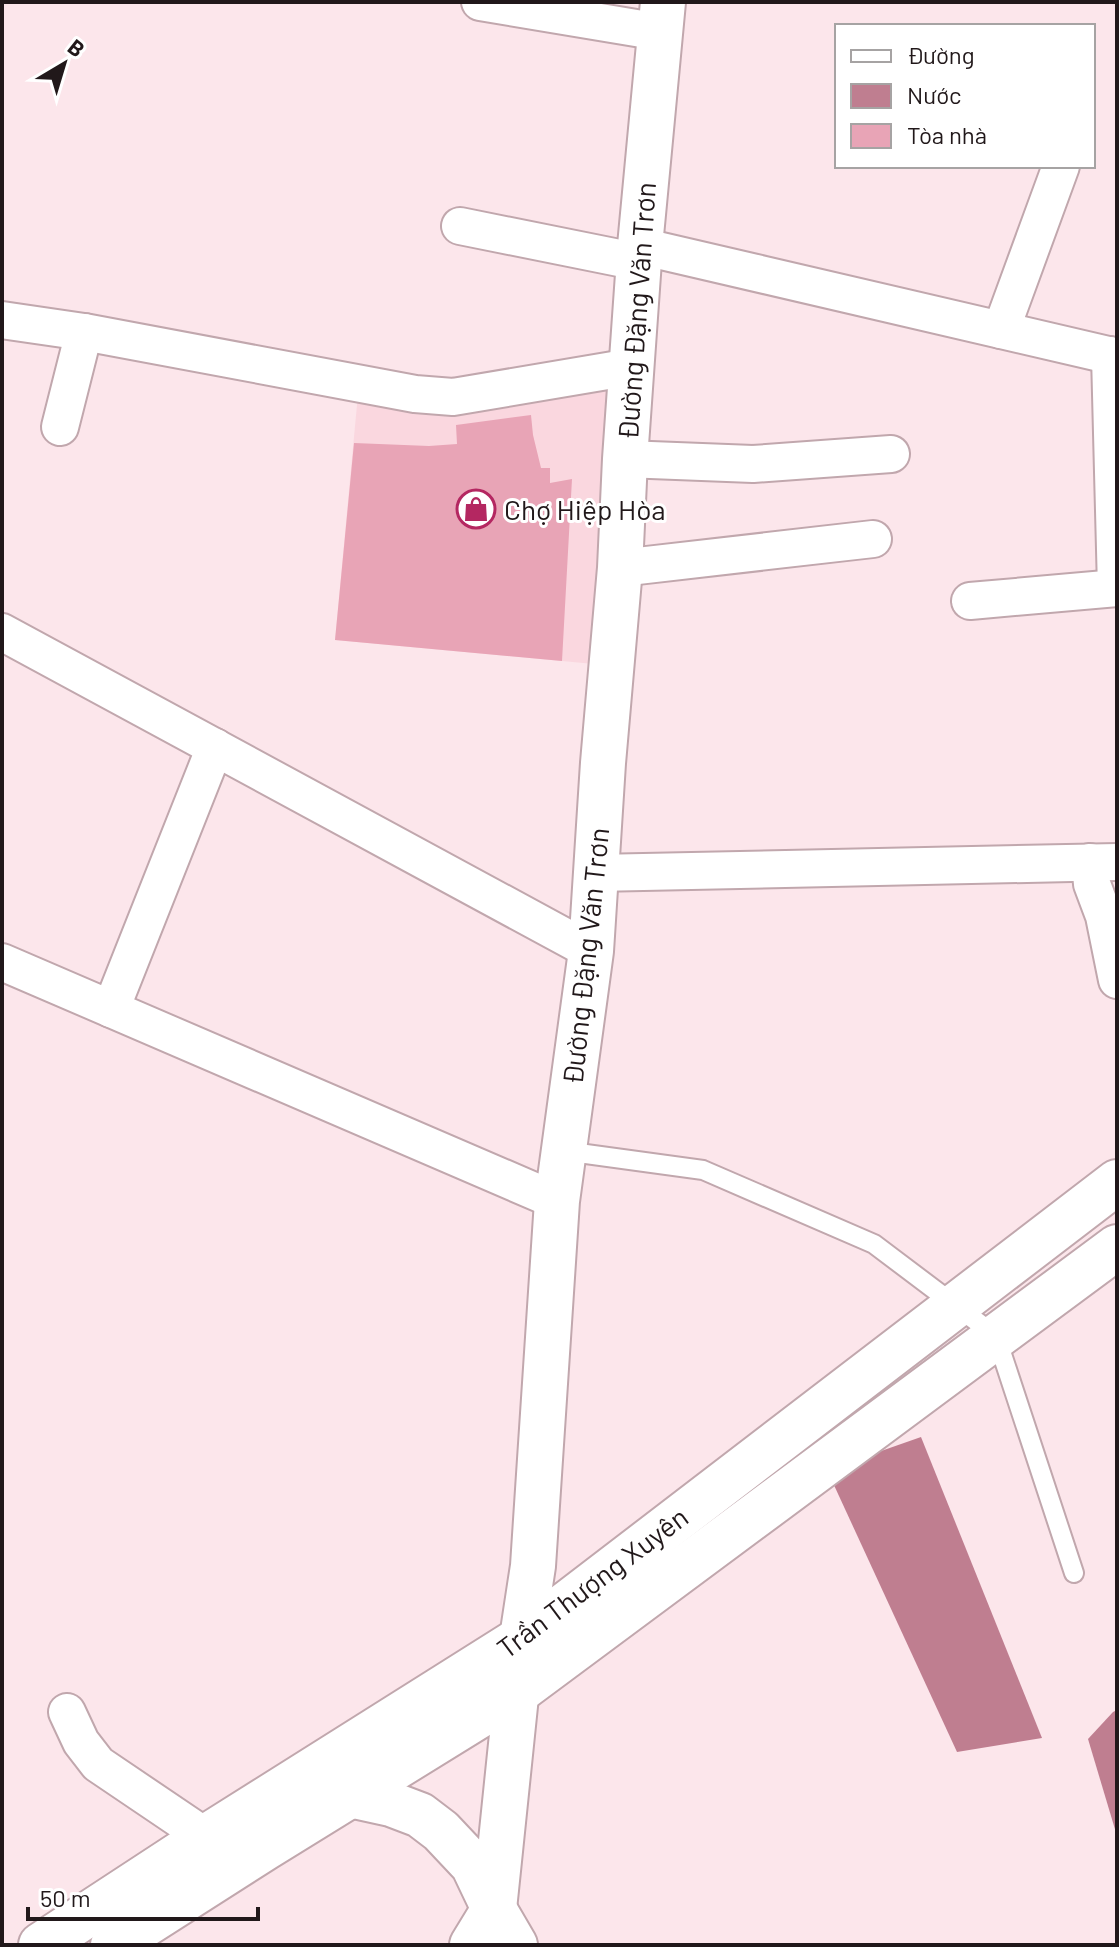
<svg xmlns="http://www.w3.org/2000/svg" width="1119" height="1947" viewBox="0 0 1119 1947" font-family="Barlow,sans-serif">
  <rect width="100%" height="100%" fill="#fce6eb"/>
  <!-- built -->
  <path fill="#fad7df" d="M613 382 594 664 335 640 358 394Z"/>
  <!-- water -->
  <g fill="#bf7e90">
    <path d="M921 1437 1042 1738 957 1752 827 1470Z"/>
    <path d="M1117 1710V1836L1088 1739 1113 1712Z"/>
  </g>
  <!-- building -->
  <path fill="#e8a4b6" d="M531 415 533 435 541 468H550V483L572 479 562 661 335 640 354 443 429 446 457 444 456 425Z"/>
  <g fill="none" stroke-linecap="round" stroke-linejoin="round">
    <defs>
      <path id="lane" d="M564 1151 703 1170 874 1244 996 1336 1074 1573"/>
      <g id="street">
        <path d="M480 2 660 32"/>
        <path d="M460 226 639 262"/>
        <path d="M640 246 1117 357"/>
        <path d="M2 320 84 332 415 394 453 397 631 367"/>
        <path d="M1001 330 1061 166"/>
        <path d="M1110 355 1116 588"/>
        <path d="M60 427 84 332"/>
        <path d="M625 459 753 464 891 454"/>
        <path d="M620 568 873 539"/>
        <path d="M970 601 1117 588"/>
        <path d="M2 632 591 951"/>
        <path d="M1090 862 1092 884 1104 916 1117 980"/>
        <path d="M595 873 1117 862"/>
        <path d="M2 962 557 1201"/>
        <path d="M111 1009 215 747"/>
        <path d="M67 1712 81 1742 98 1764 206 1837"/>
      </g>
      <g id="secondary">
        <path d="M350 1795 391 1804 420 1815 441 1831 473 1865 494 1909 515 1945"/>
        <path d="M41 1945 206 1837 522 1638"/>
        <path d="M113 1945 265 1848 516 1693"/>
        <path d="M472 1945 494 1909 522 1638 533 1566 557 1201 591 951 603 763 620 568 625 459 640 246 663 2"/>
      </g>
      <g id="primary">
        <path d="M522 1638 1117 1182"/>
        <path d="M516 1693 1117 1247"/>
      </g>
    </defs>
    <!-- lane casing -->
    <use href="#lane" stroke="#c1a7ad" stroke-width="22"/>
    <!-- street casing -->
    <use href="#street" stroke="#c1a7ad" stroke-width="40"/>
    <!-- secondary casing -->
    <use href="#secondary" stroke="#c1a7ad" stroke-width="48"/>
    <!-- primary casing -->
    <use href="#primary" stroke="#c1a7ad" stroke-width="48"/>
    <!-- lane -->
    <use href="#lane" stroke="#fff" stroke-width="18"/>
    <!-- street -->
    <use href="#street" stroke="#fff" stroke-width="36"/>
    <!-- secondary -->
    <use href="#secondary" stroke="#fff" stroke-width="44"/>
    <!-- primary -->
    <use href="#primary" stroke="#fff" stroke-width="44"/>
  </g>
  <!-- icons -->
  <defs>
    <symbol id="shop-ring" viewBox="-11 -11 22 22"><circle r="9.5" fill="#fff" stroke="#b42761" stroke-width="1.5"/><path d="M-5-2.5h2.3a2.7 3.5 0 0 1 5.4 0H5L5.5 6h-11ZM-1.5-2.5h3a1.5 2.3 0 0 0-3 0Z" fill="#b42761"/></symbol>
  </defs>
  <g fill-rule="evenodd">
    <use href="#shop-ring" x="454" y="487" width="44" height="44"/>
  </g>
  <g text-anchor="middle" dominant-baseline="central" stroke-width="6" stroke-linejoin="round" paint-order="stroke">
    <!-- street labels -->
    <g font-size="28" fill="#21181a" stroke="#fff">
      <text transform="translate(636 311) rotate(-86)">Đường Đặng Văn Trơn</text>
      <text transform="translate(585 956) rotate(-84)">Đường Đặng Văn Trơn</text>
      <text transform="translate(592 1582) rotate(-37)">Trần Thượng Xuyên</text>
    </g>
    <!-- poi labels -->
    <g font-size="28" fill="#21181a" stroke="#fff" text-anchor="start">
      <text x="504" y="509">Chợ Hiệp Hòa</text>
    </g>
  </g>
  <!-- border -->
  <rect width="1119" height="1947" fill="none" stroke="#21181a" stroke-width="8"/>
  <!-- legend -->
  <rect x="835" y="24" width="260" height="144" fill="#ffffff" stroke="#a6a3a3" stroke-width="2"/>
  <rect x="851" y="50" width="40" height="12" fill="#ffffff" stroke="#a6a3a3" stroke-width="2"/>
  <text x="907" y="64" font-size="24" fill="#21181a">Đường</text>
  <rect x="851" y="84" width="40" height="24" fill="#bf7e90" stroke="#a6a3a3" stroke-width="2"/>
  <text x="907" y="104" font-size="24" fill="#21181a">Nước</text>
  <rect x="851" y="124" width="40" height="24" fill="#e8a4b6" stroke="#a6a3a3" stroke-width="2"/>
  <text x="907" y="144" font-size="24" fill="#21181a">Tòa nhà</text>
  <!-- north arrow -->
  <g transform="translate(64 64) rotate(38)" stroke="#ffffff" stroke-width="6" paint-order="stroke">
  <path d="M0-6L14 30L0 20L-14 30Z" fill="#21181a"/>
  <text y="-12" font-size="22" font-weight="bold" text-anchor="middle" fill="#21181a">B</text>
  </g>
  <!-- scale -->
  <path d="M28 1907v12h230v-12" fill="none" stroke="#21181a" stroke-width="4"/>
  <text x="40" y="1907" font-size="24" fill="#21181a" stroke="#ffffff" stroke-width="6" paint-order="stroke">50 m</text>
</svg>
